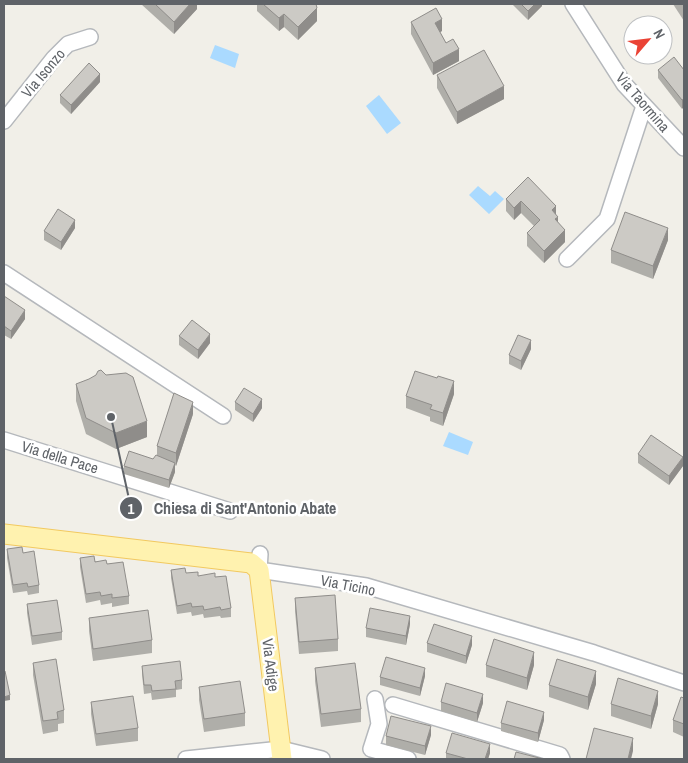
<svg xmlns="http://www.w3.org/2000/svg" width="688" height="763" viewBox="0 0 688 763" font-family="'Archivo Narrow',sans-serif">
  <rect width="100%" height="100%" fill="#f1efe8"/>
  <!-- water -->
  <g fill="#aadaff">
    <path d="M215 45 239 54 235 68 210 58Z"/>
    <path d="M379 95 401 123 387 134 366 106Z"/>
    <path d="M478 186 490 196 495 191 504 199 489 214 469 195Z"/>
    <path d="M449 432 473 442 468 455 443 446Z"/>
  </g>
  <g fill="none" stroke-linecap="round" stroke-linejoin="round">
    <defs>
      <g id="minor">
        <path d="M573 4 624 84 684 148"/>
        <path d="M4 121 54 58 68 44 90 37"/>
        <path d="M567 259 607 219 644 106"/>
        <path d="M4 273 223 416"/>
        <path d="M4 440 230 511"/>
        <path d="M260 554 259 570 366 586 594 653 684 683"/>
        <path d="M375 699 379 724 371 749 408 759"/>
        <path d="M393 705 560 755 562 759"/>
        <path d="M186 759 281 749 322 759"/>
      </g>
      <path id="major" d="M4 534 251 563 259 570 282 759"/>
    </defs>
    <!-- minor casing -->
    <use href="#minor" stroke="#b5b8bc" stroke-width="18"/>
    <!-- major casing -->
    <use href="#major" stroke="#f2c960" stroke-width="21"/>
    <!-- minor -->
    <use href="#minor" stroke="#fff" stroke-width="15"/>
    <!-- major -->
    <use href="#major" stroke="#fff2af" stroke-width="19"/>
  </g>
  <!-- wall -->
  <g fill="#afaea9">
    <path d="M141 4H197V9L174 34Z"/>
    <path d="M257 4H316L317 21 298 40 284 27 279 31 257 11Z"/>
    <path d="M512 4H542V6L528 20Z"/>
    <path d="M673 4H684V21Z"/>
    <path d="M411 22 442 31 440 32 446 43 459 61 433 75 411 34Z"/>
    <path d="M658 70H684L682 109 658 78Z"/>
    <path d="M437 75 504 99 457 124 437 88Z"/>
    <path d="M100 82 71 114 60 103V95Z"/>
    <path d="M528 177 556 215 558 222 565 242 544 263 527 246V233L534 226 521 213 514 220 506 211V199Z"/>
    <path d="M75 228 61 250 44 240V231Z"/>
    <path d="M668 240 653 279 611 263V250Z"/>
    <path d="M4 296 25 319 11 339 4 335Z"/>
    <path d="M179 336 210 343 198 359 179 345Z"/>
    <path d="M531 349 521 370 509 364V355Z"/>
    <path d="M76 384 147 437 116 449 86 434 76 401Z"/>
    <path d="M454 394 443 426 430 421V417L406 408V396Z"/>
    <path d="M235 402 262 408 253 422 235 410Z"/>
    <path d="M193 414 176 466 175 465V472L169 488 124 474V466L153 459 157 456V446Z"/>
    <path d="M638 454 683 466 669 485 638 463Z"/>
    <path d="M7 549 23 553 39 585V593L28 595 27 591 13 593 7 558Z"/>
    <path d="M80 558 107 564 129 596V604L112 607V603L101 605 100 600 86 603 80 567Z"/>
    <path d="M171 570 198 576 215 577 231 608V617L221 618 220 616 204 618 203 614 192 616 191 612 177 614 171 578Z"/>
    <path d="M295 598 338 639V651L299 654 295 611Z"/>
    <path d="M27 604 62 632V640L32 645 27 613Z"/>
    <path d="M89 618 152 640V653L93 661 89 631Z"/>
    <path d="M410 624 406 645 366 637V628Z"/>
    <path d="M427 643 472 645 466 664 427 652Z"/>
    <path d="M33 663 64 710V723L58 724V731L43 734 33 675Z"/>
    <path d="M486 665H534L527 690 486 677Z"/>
    <path d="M142 666 182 680V689L176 690V697L152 700 151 693 144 694 142 674Z"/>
    <path d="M315 668 361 709V722L321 727 315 681Z"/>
    <path d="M425 676 420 696 380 685V677Z"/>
    <path d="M596 684 588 710 549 697V685Z"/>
    <path d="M199 687 245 713V726L204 732 199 700Z"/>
    <path d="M684 698V737L673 732V720Z"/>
    <path d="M91 702 138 728V741L96 746 91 714Z"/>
    <path d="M441 702 483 703 477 722 441 711Z"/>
    <path d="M611 704H658L651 729 611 716Z"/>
    <path d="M544 720 538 742 501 731V723Z"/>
    <path d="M431 735 425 755 386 745V736Z"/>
    <path d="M446 753H490L488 759H446Z"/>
  </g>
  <!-- shaded-wall -->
  <g fill="#8f8d8a">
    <path d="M190 4H197V9L174 34V22Z"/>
    <path d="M535 4H542V6L528 20V11Z"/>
    <path d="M317 8V21L298 40V27Z"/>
    <path d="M284 14V27L279 31V18Z"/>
    <path d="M442 19V31L435 35V23Z"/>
    <path d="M459 49V61L433 75V63Z"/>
    <path d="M100 74V82L71 114V105Z"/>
    <path d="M504 86V99L457 124V112Z"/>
    <path d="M684 99V107L682 109V100Z"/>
    <path d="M521 201V213L514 220V208Z"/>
    <path d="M556 206V218L558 217V229L552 210Z"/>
    <path d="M75 220V228L61 250V242Z"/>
    <path d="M668 228V240L653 279V266Z"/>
    <path d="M565 230V242L544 263V251Z"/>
    <path d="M25 310V319L11 339V331Z"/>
    <path d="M210 334V343L198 359V350Z"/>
    <path d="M531 340V349L521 370V361Z"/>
    <path d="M454 381V394L443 426V413Z"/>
    <path d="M262 399V408L253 422V414Z"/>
    <path d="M193 402V414L176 466V453Z"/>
    <path d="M147 421V437L116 449V433Z"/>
    <path d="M683 457V466L669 485V476Z"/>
    <path d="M175 463V472L169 488V480Z"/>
    <path d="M410 616V624L406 645V636Z"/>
    <path d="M472 636V645L466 664V656Z"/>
    <path d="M534 652V665L527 690V678Z"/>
    <path d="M425 668V676L420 696V688Z"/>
    <path d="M596 671V684L588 710V697Z"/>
    <path d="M658 691V704L651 729V716Z"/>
    <path d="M483 694V703L477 722V713Z"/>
    <path d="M10 695V700L4 701V697Z"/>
    <path d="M544 712V720L538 742V733Z"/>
    <path d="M431 726V735L425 755V746Z"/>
    <path d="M633 738V751L631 759H628Z"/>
    <path d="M490 744V753L488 759H485Z"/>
  </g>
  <!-- building -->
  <g fill="#cccac5" stroke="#8f8d8a">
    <path d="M155 4H190L174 22Z"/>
    <path d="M263 4H316L317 8 298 27 284 14 279 18Z"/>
    <path d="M521 4H535L528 11Z"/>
    <path d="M436 8 442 19 435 23 446 43 453 39 459 49 433 63 411 22Z"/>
    <path d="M484 50 504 86 457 112 437 75Z"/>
    <path d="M674 57 684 70V99L682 100 658 70Z"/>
    <path d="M89 63 100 74 71 105 60 95Z"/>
    <path d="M528 177 556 206 552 210 558 217 555 219 565 230 544 251 527 233 540 220 521 201 514 208 506 199Z"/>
    <path d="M58 209 75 220 61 242 44 231Z"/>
    <path d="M625 212 668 228 653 266 611 250Z"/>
    <path d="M4 296 25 310 11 331 4 326Z"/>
    <path d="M192 320 210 334 198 350 179 336Z"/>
    <path d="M518 335 531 340 521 361 509 355Z"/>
    <path d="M101 370 106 375 126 373 133 377 147 421 116 433 86 418 76 384 89 379 96 375 98 371Z"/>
    <path d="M415 371 437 378 438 376 454 381 443 413 430 409 432 405 406 396Z"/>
    <path d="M244 388 262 399 253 414 235 402Z"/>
    <path d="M174 393 193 402 176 453 157 446Z"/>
    <path d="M651 435 683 457 669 476 638 454Z"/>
    <path d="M129 451 153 459 156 455 175 463 169 480 124 466Z"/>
    <path d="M22 547 23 553 34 551 39 585 28 587 27 583 13 585 7 549Z"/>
    <path d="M94 556 95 562 106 560 107 564 123 562 129 596 112 598V594L101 596 100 592 86 594 80 558Z"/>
    <path d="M185 568 186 573 198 572V576L215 573V577L226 576 231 608 221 610 220 607 204 610 203 606 192 607 191 603 177 606 171 570Z"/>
    <path d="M335 595 338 639 299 642 295 598Z"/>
    <path d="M57 600 62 632 32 636 27 604Z"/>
    <path d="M370 608 410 616 406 636 366 628Z"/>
    <path d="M148 610 152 640 93 649 89 618Z"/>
    <path d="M434 624 472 636 466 656 427 643Z"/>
    <path d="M494 639 534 652 527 678 486 665Z"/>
    <path d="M386 657 425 668 420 688 380 677Z"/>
    <path d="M56 659 64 710 57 712 58 719 43 721 33 663Z"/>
    <path d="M557 659 596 671 588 697 549 685Z"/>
    <path d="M180 661 182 680 175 681 176 689 152 691 151 685H144L142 666Z"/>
    <path d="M355 663 361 709 321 714 315 668Z"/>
    <path d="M4 671H5L10 695 4 697Z"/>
    <path d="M618 678 658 691 651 716 611 704Z"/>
    <path d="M240 681 245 713 204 719 199 687Z"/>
    <path d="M446 683 483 694 477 713 441 702Z"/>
    <path d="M133 696 138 728 96 734 91 702Z"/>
    <path d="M681 697 684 698V724L673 720Z"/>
    <path d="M507 701 544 712 538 733 501 723Z"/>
    <path d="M391 716 431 726 425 746 386 736Z"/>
    <path d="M594 728 633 738 628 759H586Z"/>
    <path d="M452 733 490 744 485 759H468L446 753Z"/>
    <path d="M516 752 543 759H514Z"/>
  </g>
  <g text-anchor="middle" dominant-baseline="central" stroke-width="5" stroke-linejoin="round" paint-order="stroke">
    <!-- street labels -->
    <g font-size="15" fill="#5f6368" stroke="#fff">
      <text transform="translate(43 73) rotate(-50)">Via Isonzo</text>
      <text transform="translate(643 102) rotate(49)">Via Taormina</text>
      <text transform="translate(60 457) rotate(17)">Via della Pace</text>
      <text transform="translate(348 585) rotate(11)">Via Ticino</text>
      <text transform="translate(271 665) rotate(83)">Via Adige</text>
    </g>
  </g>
  <!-- callouts -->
  <path fill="none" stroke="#5f6368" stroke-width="2" d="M111 417L131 508"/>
  <g fill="#5f6368" stroke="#fff" stroke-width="2">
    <circle cx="111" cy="417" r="5"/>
    <circle cx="131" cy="508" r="12"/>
  </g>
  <g font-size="15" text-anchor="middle" font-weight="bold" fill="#fff">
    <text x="131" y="514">1</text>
  </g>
  <g font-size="16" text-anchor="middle" font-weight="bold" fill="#5f6368" stroke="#fff" stroke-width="5" stroke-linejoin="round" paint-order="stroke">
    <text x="245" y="514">Chiesa di Sant'Antonio Abate</text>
  </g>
  <!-- border -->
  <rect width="688" height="763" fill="none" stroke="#5f6368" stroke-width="10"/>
  <!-- north arrow -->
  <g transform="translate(648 40) rotate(62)"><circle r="24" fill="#ffffff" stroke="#bfc1c3"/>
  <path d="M0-4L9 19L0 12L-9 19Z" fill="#ea4335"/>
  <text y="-8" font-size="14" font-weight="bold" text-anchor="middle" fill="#5f6368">N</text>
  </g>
</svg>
